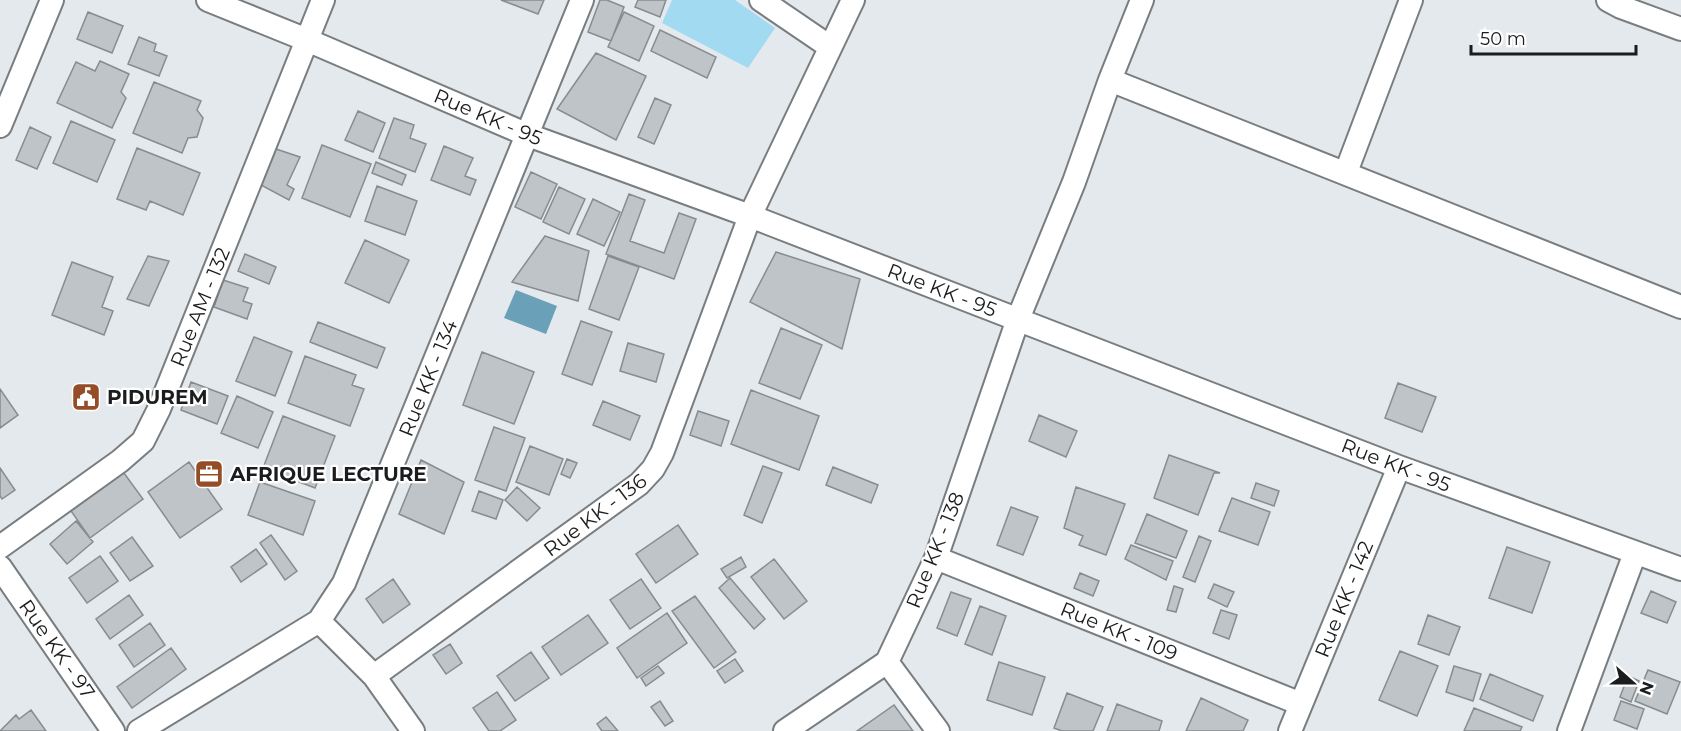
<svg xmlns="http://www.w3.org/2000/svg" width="1681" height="731" viewBox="0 0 1681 731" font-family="Montserrat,sans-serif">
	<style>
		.green { fill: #a2daf2 }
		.water { fill: #6aa0b8 }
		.building { fill: #bec4c7; stroke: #878c8f; stroke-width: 1.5 }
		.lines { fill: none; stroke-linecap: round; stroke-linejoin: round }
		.minor-casing { stroke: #787d80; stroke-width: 26 }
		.minor { stroke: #fff; stroke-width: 22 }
		.labels { text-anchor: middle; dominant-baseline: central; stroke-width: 4.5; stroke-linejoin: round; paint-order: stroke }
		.street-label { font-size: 20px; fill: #1a1c1d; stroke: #fff }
		.poi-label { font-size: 20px; font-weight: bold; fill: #1a1c1d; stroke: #fff; text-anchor: start }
	</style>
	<rect width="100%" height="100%" fill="#e3e9ec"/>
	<!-- green -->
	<path class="green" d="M672 0H735L775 28 748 68 662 23Z"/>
	<!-- water -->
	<path class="water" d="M516 290 557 306 546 334 504 318Z"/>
	<!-- building -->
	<path class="building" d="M501 0H544L538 14Z
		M600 0H607L624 7 611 41 588 32Z
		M638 0H666L660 17 635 7Z
		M88 12 123 26 112 53 77 39Z
		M624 12 654 26 639 61 608 47Z
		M660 30 716 57 707 78 651 51Z
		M139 37 156 44 154 51 167 56 159 76 128 64Z
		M596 53 646 76 616 140 557 109Z
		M100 61 129 74 121 92 126 98 112 128 57 103 76 62 95 71Z
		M154 82 201 101 197 110 203 118 197 137 188 138 182 153 133 133Z
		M655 98 671 105 654 144 638 137Z
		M358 111 385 123 373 152 345 140Z
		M394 118 414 125 410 138 426 144 415 172 379 158Z
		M71 121 115 140 97 182 53 163Z
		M30 127 51 137 37 169 16 160Z
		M322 145 371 164 350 217 302 198Z
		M444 146 473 158 465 176 476 180 470 195 431 180Z
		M137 148 200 173 183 215 150 201 146 210 117 199Z
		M276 149 300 157 287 185 294 189 289 200 259 184Z
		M376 162 406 175 402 185 372 173Z
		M531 172 557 184 541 219 515 207Z
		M377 186 417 201 405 235 365 221Z
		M559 187 585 199 569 234 543 222Z
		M629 194 645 200 630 241 664 253 679 213 696 219 674 279 606 254Z
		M593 199 620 212 604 246 577 234Z
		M545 236 589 251 578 301 512 282Z
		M365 240 409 260 389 303 345 283Z
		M776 252 860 279 842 349 750 302Z
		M245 254 276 267 269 284 238 271Z
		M148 256 169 261 149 306 127 299Z
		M608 256 639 267 619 320 589 309Z
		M72 262 113 277 102 307 113 311 104 335 52 315Z
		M223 280 248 288 243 301 252 304 247 319 214 307Z
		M581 321 612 332 592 385 562 374Z
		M318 322 385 348 377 368 310 342Z
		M781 328 822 345 800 399 759 383Z
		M254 337 292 352 275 396 236 381Z
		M628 343 664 354 656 382 620 371Z
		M482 352 534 372 514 424 463 405Z
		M305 356 356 375 352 385 364 389 350 426 288 403Z
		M191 382 228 396 217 424 181 410Z
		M1398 383 1436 397 1422 432 1385 418Z
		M0 389 18 415 0 428Z
		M751 390 819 416 799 470 731 444Z
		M237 396 273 412 258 448 221 433Z
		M603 401 640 416 630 440 593 425Z
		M698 411 729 421 721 446 690 435Z
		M1039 415 1077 431 1066 457 1029 441Z
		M283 416 335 436 315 488 263 468Z
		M494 427 525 438 506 491 475 480Z
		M530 446 563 459 549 495 516 482Z
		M1169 455 1220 473H1214L1198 515 1154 498Z
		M567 459 577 463 570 478 561 474Z
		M421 460 464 482 444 534 399 514Z
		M189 462 222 509 180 538 148 492Z
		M763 466 782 473 762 523 744 515Z
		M833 467 878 485 871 503 826 485Z
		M0 468 15 490 2 499 0 496Z
		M121 469 143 499 90 538 69 508Z
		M260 482 315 501 303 535 248 515Z
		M1256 483 1279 491 1274 506 1251 498Z
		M517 487 540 508 527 521 505 500Z
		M1076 487 1125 504 1106 555 1079 545 1083 536 1064 528Z
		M479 491 503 500 496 519 472 511Z
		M1232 498 1270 512 1258 545 1219 531Z
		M1011 507 1038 517 1023 555 997 545Z
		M1147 514 1187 531 1176 558 1135 543Z
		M76 521 93 542 67 564 50 544Z
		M678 525 698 554 656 583 636 554Z
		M271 535 297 571 285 580 260 543Z
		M1199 536 1211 541 1195 582 1183 577Z
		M132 537 153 566 130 581 110 553Z
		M1131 545 1173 561 1166 580 1125 559Z
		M1507 547 1550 562 1532 613 1489 598Z
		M256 549 267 564 241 582 231 567Z
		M100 556 118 581 87 603 69 578Z
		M741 557 746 567 727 578 721 569Z
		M774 559 807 601 784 619 751 577Z
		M1080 573 1099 581 1093 596 1074 588Z
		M730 578 765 619 754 629 719 588Z
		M393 579 410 604 383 623 366 599Z
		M641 579 661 608 630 629 610 600Z
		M1214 584 1234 592 1227 607 1208 598Z
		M1174 586 1183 589 1176 612 1167 610Z
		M1651 591 1676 602 1667 623 1641 613Z
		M951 592 971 599 957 636 937 628Z
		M129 595 143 615 110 639 96 619Z
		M695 596 736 652 714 668 672 611Z
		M980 606 1006 616 992 655 965 644Z
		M1221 610 1237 615 1229 639 1213 633Z
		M667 613 687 643 637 678 617 648Z
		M588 615 608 643 561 675 542 647Z
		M1428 615 1460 627 1449 655 1418 644Z
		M150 623 165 645 134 667 119 645Z
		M450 644 462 663 446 674 433 655Z
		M171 648 186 669 132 708 117 687Z
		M1400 651 1438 666 1417 716 1379 700Z
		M531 652 549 678 515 701 497 676Z
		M735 659 743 671 725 683 717 671Z
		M999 662 1045 677 1032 715 987 700Z
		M658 666 664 673 646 686 641 678Z
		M1454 666 1481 674 1473 701 1446 692Z
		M1648 670 1680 682 1667 714 1635 701Z
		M1490 674 1543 696 1533 721 1480 699Z
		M1628 676 1639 681 1631 702 1620 697Z
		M497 692 516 720 500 731H489L473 708Z
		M1067 693 1103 707 1093 731H1062L1054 728Z
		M1201 698 1248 720 1243 731H1186Z
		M660 701 673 721 665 726 651 707Z
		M1621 701 1644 709 1637 729 1614 720Z
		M1117 704 1162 721 1159 731H1107Z
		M894 705 913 731H857Z
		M1474 708 1522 727 1520 731H1464Z
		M31 710 46 731H0L16 715 19 719Z
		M606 717 618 731H602L597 724Z"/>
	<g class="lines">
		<!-- minor casing -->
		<g class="minor-casing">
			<path id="minor" d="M208 0 307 40 528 135 750 216 1399 467 1681 569
				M761 0 830 47
				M1608 0 1621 7 1681 29
				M1110 80 1681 307
				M0 126 52 0
				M1346 172 1411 0
				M0 547 120 461 143 441 159 409 323 0
				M936 558 1301 704
				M0 567 113 731
				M319 621 374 676 413 731
				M887 662 938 731
				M374 676 639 484 653 469 662 453 750 216 853 0
				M139 731 319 621 344 583 582 0
				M785 731 887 662 936 558 1018 319 1074 182 1110 80 1142 0
				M1290 731 1399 467
				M1569 731 1635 553"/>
		</g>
		<!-- minor -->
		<use href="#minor" class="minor"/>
	</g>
	<!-- icons -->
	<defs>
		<g id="civic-square" transform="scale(1.5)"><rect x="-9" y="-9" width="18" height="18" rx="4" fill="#944d27" stroke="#fff"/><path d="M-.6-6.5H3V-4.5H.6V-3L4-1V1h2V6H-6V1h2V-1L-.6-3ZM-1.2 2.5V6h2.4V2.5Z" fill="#fff"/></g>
		<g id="office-square" transform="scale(1.5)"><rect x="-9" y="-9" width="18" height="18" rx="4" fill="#944d27" stroke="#fff"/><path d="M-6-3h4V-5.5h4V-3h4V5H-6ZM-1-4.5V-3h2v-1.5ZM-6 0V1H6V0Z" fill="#fff"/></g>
	</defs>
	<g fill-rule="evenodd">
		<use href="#civic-square" x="86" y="397"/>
		<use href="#office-square" x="209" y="474"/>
	</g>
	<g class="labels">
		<!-- street labels -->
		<g class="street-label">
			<text transform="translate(488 117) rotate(23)">Rue KK - 95</text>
			<text transform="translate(942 290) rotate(21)">Rue KK - 95</text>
			<text transform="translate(200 307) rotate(-68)">Rue AM - 132</text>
			<text transform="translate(428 378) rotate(-68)">Rue KK - 134</text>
			<text transform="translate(1396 465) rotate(21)">Rue KK - 95</text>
			<text transform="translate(595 515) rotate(-37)">Rue KK - 136</text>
			<text transform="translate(935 550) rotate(-68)">Rue KK - 138</text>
			<text transform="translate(1344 599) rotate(-68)">Rue KK - 142</text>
			<text transform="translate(1119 631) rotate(22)">Rue KK - 109</text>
			<text transform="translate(57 649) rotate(55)">Rue KK - 97</text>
		</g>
		<!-- poi labels -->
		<g class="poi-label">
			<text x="107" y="397">PIDUREM</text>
			<text x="230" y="474">AFRIQUE LECTURE</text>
		</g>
	</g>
	<!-- north arrow -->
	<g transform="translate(1633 683) rotate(111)" stroke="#ffffff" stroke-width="4.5" paint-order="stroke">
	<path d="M0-4.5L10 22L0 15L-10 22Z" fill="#1a1c1d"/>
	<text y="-9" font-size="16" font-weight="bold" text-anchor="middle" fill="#1a1c1d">N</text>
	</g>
	<!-- scale -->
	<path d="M1471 45v9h165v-9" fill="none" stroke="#1a1c1d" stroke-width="3"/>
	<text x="1480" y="45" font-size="18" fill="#1a1c1d" stroke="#ffffff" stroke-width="4.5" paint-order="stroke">50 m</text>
</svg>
